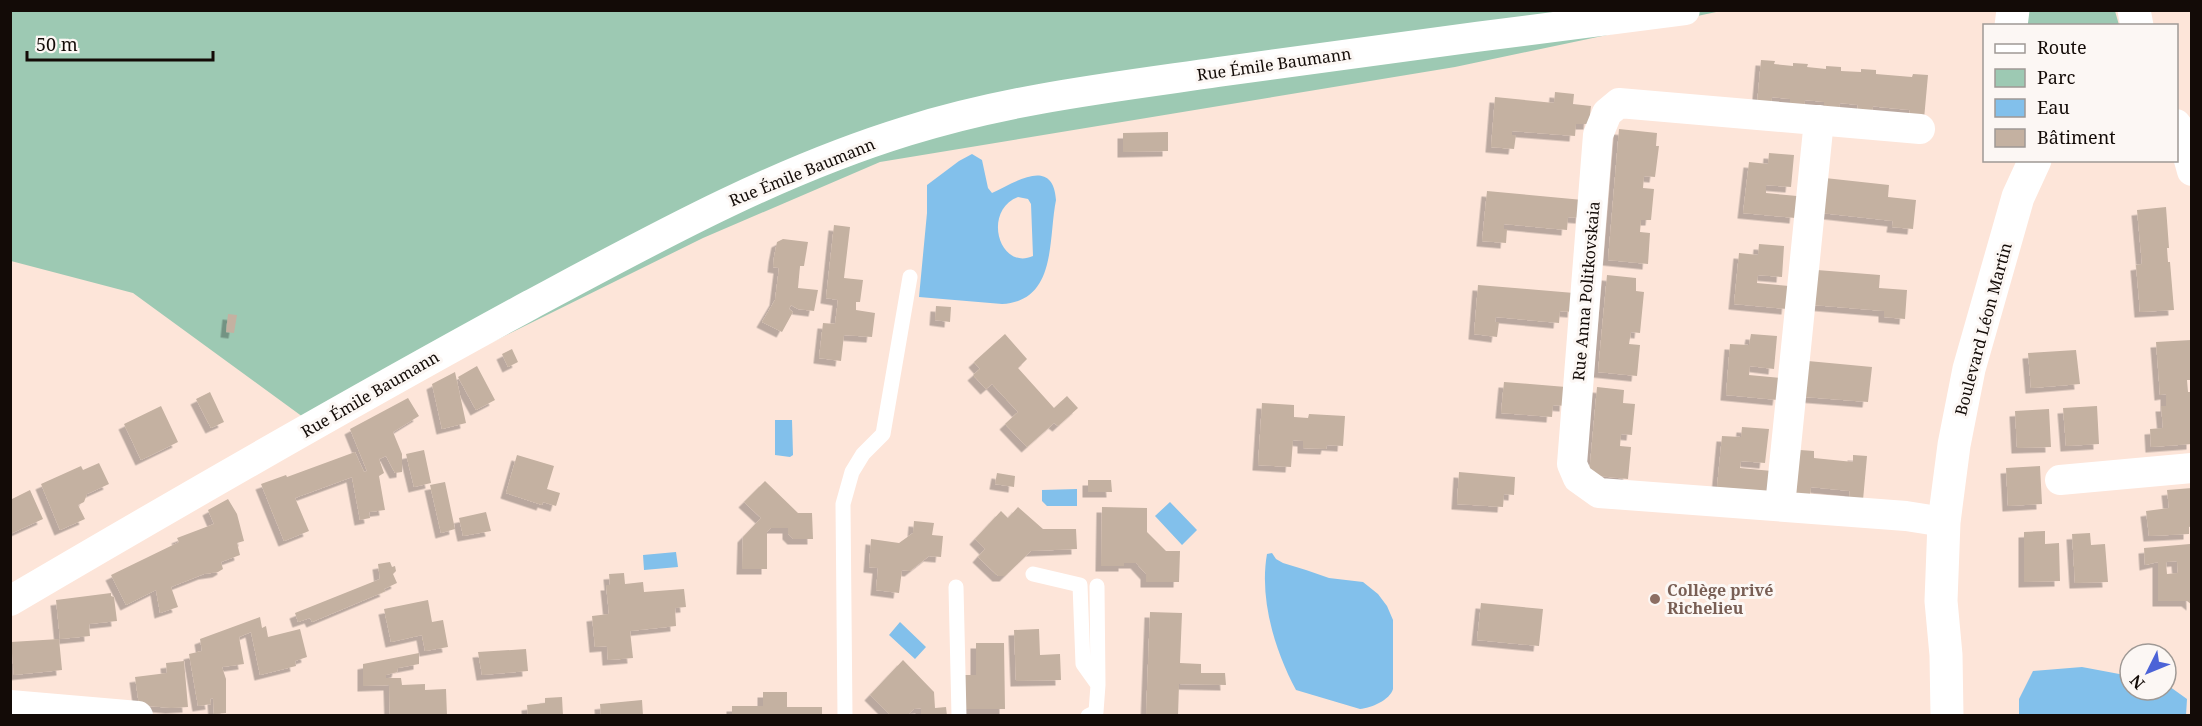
<svg xmlns="http://www.w3.org/2000/svg" width="2202" height="726" viewBox="0 0 2202 726" font-family="'Noto Serif',serif">
	<style>
		.green { fill: #9dc9b3 }
		.water { fill: #82c0eb; fill-rule: evenodd }
		.building { fill: #c4b1a1; fill-rule: evenodd; filter: url(#shadow) }
		.lines { fill: none; stroke-linecap: round; stroke-linejoin: round }
		.service { stroke: #fff; stroke-width: 15 }
		.minor { stroke: #fff; stroke-width: 30 }
		.primary { stroke: #fff; stroke-width: 33 }
		.education-dot { fill: #8d6e63; stroke: #fcf7f4; stroke-width: 2 }
		.labels { text-anchor: middle; dominant-baseline: central; stroke-width: 6; stroke-linejoin: round; paint-order: stroke }
		.street-label { font-size: 16px; fill: #130b07; stroke: #fcf7f4 }
		.education-label { font-size: 16px; font-weight: bold; fill: #785e54; stroke: #fcf7f4; text-anchor: start }
	</style>
	<defs>
		<filter id="shadow"><feDropShadow dx="-5.5" dy="5.5" stdDeviation="0" flood-color="#0004"/></filter>
	</defs>
	<rect width="100%" height="100%" fill="#fde5d9"/>
	<!-- green -->
	<path class="green" d="M2027 10 2115 11 2119 25 2022 26Z
		M10 11H1721L1455 67 880 162 703 238 318 428 133 293 11 261Z"/>
	<!-- water -->
	<path class="water" d="M972 154 982 160 988 188 992 193C1014 183 1053 156 1056 200 1048 240 1057 301 1002 304L919 297 927 213V185L959 161ZM1018 197 1028 199 1031 204 1033 256C999 271 982 211 1018 197Z
		M775 420H792L793 455 790 457 775 455Z
		M1077 489V506H1047L1042 501V490Z
		M1170 502 1197 530 1182 545 1155 516Z
		M676 552 678 567 644 570 643 555Z
		M1272 553 1276 559 1283 563 1306 570 1329 578 1363 582 1378 594 1387 606 1393 620V689C1390 700 1371 708 1360 709L1296 690C1275 651 1259 599 1267 554Z
		M900 622 926 647 915 659 889 635Z
		M2082 667 2130 676V690H2166V684L2187 699 2186 715H2019V699L2033 671Z"/>
	<!-- building -->
	<path class="building" d="M1761 60 1775 61 1774 64 1793 66V63L1808 64 1807 67 1826 69V66L1841 67V71L1861 72V69L1876 70V74L1912 77 1913 74 1928 75 1924 119 1909 118 1910 110 1879 107 1873 106 1872 114 1857 113 1858 105 1840 103 1839 111 1824 110V102L1815 101 1805 100 1804 108 1790 107V99L1772 97 1771 105 1757 104Z
		M1555 92 1574 94 1573 104 1591 106 1589 124H1576L1575 136 1512 131V135H1516L1514 149 1491 147 1495 97 1554 103Z
		M1619 129 1657 133 1656 146H1659L1655 177 1644 176 1643 188 1654 189 1651 220H1641L1640 232 1650 233 1648 264 1608 260Z
		M1168 132V151L1123 152V133Z
		M1769 153 1794 155 1791 187 1766 185V193L1797 196 1795 218 1743 213 1749 162 1768 164Z
		M1825 178 1889 185 1888 197 1916 200 1913 229 1892 227 1893 221 1821 213Z
		M1487 191 1583 200 1581 218 1568 217 1567 230 1504 224V229H1507L1506 243 1482 241Z
		M2166 207 2169 248H2167L2168 262H2170L2174 310 2140 312 2136 265 2142 264 2137 210Z
		M834 225 850 227 844 278 863 280 860 302H856V310L875 313 872 337 844 335 841 361 819 358 823 323 835 324 838 300 826 298Z
		M783 239 808 242 804 266H800L798 288 818 290 814 311 798 309 791 305 789 309 793 312 782 332 762 322 775 300 779 268 773 267 774 257 777 242Z
		M1759 244 1784 246 1782 277 1758 275 1757 283 1789 286 1787 309 1734 304 1739 253 1758 255Z
		M1817 270 1880 275 1879 288 1907 290 1905 319 1884 317V311L1813 305Z
		M1607 275 1636 278V291L1644 292 1640 333 1631 332 1629 344 1640 345 1637 376 1598 372Z
		M1478 285 1574 293 1573 312 1560 311 1559 323 1496 317 1495 322H1499L1497 337 1474 334Z
		M936 306 951 307 950 322 935 320Z
		M228 314 237 315 234 333 226 332Z
		M1005 334 1027 359 1018 368 1054 408 1067 396 1078 408 1058 426 1054 423 1027 447 1005 424 1018 412 992 384 986 389 973 375 980 369 974 362Z
		M1751 334 1777 336 1774 369 1750 366 1749 375 1781 378 1778 400 1726 395 1730 344 1749 345Z
		M2191 340 2192 380H2187L2188 392H2192V444L2151 447 2150 429 2163 428 2161 406H2166V394L2160 395 2156 342Z
		M512 349 518 362 508 367 502 354Z
		M2076 350 2080 384 2031 388 2028 353Z
		M1808 361 1872 367 1868 402 1805 397Z
		M477 366 495 400 476 410 458 377Z
		M455 372 466 423 442 429 432 384Z
		M1504 382 1566 387 1565 406 1553 405 1552 417 1501 413Z
		M1597 387 1624 390 1623 403 1635 404 1632 435 1621 434 1620 446 1631 447 1628 479 1589 475Z
		M210 392 224 422 211 428 196 399Z
		M408 398 419 416 393 432 402 454V472L395 473 386 456 379 459 384 473 379 476 385 510 369 512 370 518 360 520 352 477 295 498 309 531 284 541 261 484 286 475 287 477 355 452 364 472 367 471 350 429Z
		M1262 403 1294 405V417L1308 418 1309 414 1345 416 1343 446 1327 445 1326 449 1303 448V441L1293 440 1291 467 1258 465Z
		M161 406 178 442 141 460 124 424Z
		M2097 406 2099 444 2066 446 2063 408Z
		M2049 409 2051 447 2017 448 2015 411Z
		M1742 427 1769 429 1765 463 1741 461 1740 468 1772 471 1770 492 1717 487 1722 436 1741 437Z
		M424 450 431 483 414 487 406 454Z
		M1800 450 1814 451V458L1853 462V455L1867 456 1863 500 1849 498 1850 491 1820 488 1811 487 1810 495 1796 494Z
		M517 455 554 466 547 489 560 493 556 506 543 502 542 505 506 493Z
		M99 463 109 484 87 494 84 502 78 505 85 519 60 530 41 484 81 466 83 470Z
		M2040 466 2042 504 2008 506 2006 468Z
		M1459 472 1515 477 1514 495 1504 494 1503 507 1457 504Z
		M997 473 1015 476 1014 487 995 484Z
		M1088 480H1111L1112 492H1088Z
		M765 481 798 513H812L813 539H793L788 534V528H771L767 532V569H742L743 537 761 518 744 502Z
		M445 482 455 529 441 533 430 485Z
		M2192 488V526L2189 527V534L2149 536 2146 511 2169 508 2167 490Z
		M30 490 43 519 10 534V500Z
		M228 499 237 514 244 541 237 543 240 555 221 562 223 569 218 572 204 574 171 587 178 607 160 613 156 590 126 605 111 575 179 542 177 538 214 524 208 510Z
		M1018 507 1043 529H1076L1077 549 1031 551 1005 576H998L978 557 985 549 975 539 1001 511 1008 518Z
		M1102 507 1147 508V532L1166 551H1180L1179 582H1146V574L1136 563H1124V566H1101Z
		M486 512 491 531 463 536 459 518Z
		M914 521 934 523 932 535 943 536 941 557 929 556 910 571 902 570 899 593 876 590 878 568 869 567 871 539 899 543 913 533Z
		M2045 531V544L2059 543 2060 581 2024 582V532Z
		M2090 533 2091 545 2105 544 2108 582 2075 583 2072 534Z
		M2190 544 2192 605 2187 601H2158V562L2145 565 2144 548ZM2177 561 2178 573 2167 574 2166 562Z
		M390 562 392 567 395 566 396 571 393 574 397 583 384 589 386 591 312 622 310 618 298 622 295 613 380 579 378 564Z
		M624 573 625 584 643 582 644 592 684 589 686 607 675 608 676 626 630 631 633 658 608 660 607 646 595 647 592 616 609 614 606 585H610L609 574Z
		M111 593V596L114 597 117 621 89 624 90 636 60 639 56 600Z
		M428 600 432 622 443 620 448 647 425 651 422 635 391 642 384 609Z
		M1481 603 1543 609 1539 646 1477 640Z
		M1150 612 1182 613 1180 663 1201 664V673H1225L1226 685 1179 684 1178 716H1146Z
		M260 617 262 628 266 626 268 637 300 629 307 657 295 661 296 666 260 675 251 632 239 637 244 664 222 667 226 679V713L214 714 213 698 210 699 211 704 198 706 189 654 202 651 200 639Z
		M1039 629 1040 655 1060 654 1061 680 1016 681 1014 630Z
		M59 639 62 670 14 675 11 642Z
		M976 643H1004L1005 709H966L965 675H976Z
		M526 649 528 671 482 675 478 652Z
		M419 653V664L398 668 397 672 386 675V678H401L402 685 425 684V690L446 689 447 716H390L389 685 363 686V664Z
		M903 660 934 692 935 708 946 707 947 716H921V708L914 709 907 716H891L870 695Z
		M184 661 188 707 171 708 139 705 135 677 167 673 166 663Z
		M763 692H787V707H822V716H732V706H763Z
		M562 697 563 716H528L527 705 545 703V698Z
		M642 700 643 716H601L600 704Z"/>
	<g class="lines">
		<!-- service -->
		<path class="service" d="M1033 574 1080 585 1083 664 1098 685
			M956 587 959 716
			M845 716 843 504 852 472 863 454 883 434 910 277
			M1088 716 1096 712 1098 685 1097 586"/>
		<!-- minor -->
		<path class="minor" d="M2176 124 2181 131 2192 171
			M1920 129 1619 103 1607 113 1598 135 1572 464 1578 478 1599 493 1906 516 1944 522
			M2060 480 2192 468
			M1780 506 1819 120
			M10 601C182 500 355 400 530 305 653 239 774 172 907 131 1008 99 1114 87 1218 72 1374 50 1529 30 1685 10
			M10 705 138 716"/>
		<!-- primary -->
		<path class="primary" d="M2134 10 2137 26
			M2011 26 2013 10
			M1947 716 1946 655 1941 601 1944 522 1954 445 1969 369 2018 197 2035 160"/>
	</g>
	<!-- markers -->
	<circle class="education-dot" cx="1655" cy="599" r="6"/>
	<g class="labels">
		<!-- street labels -->
		<g class="street-label">
			<text transform="translate(1274 64) rotate(-8)">Rue Émile Baumann</text>
			<text transform="translate(802 172) rotate(-22)">Rue Émile Baumann</text>
			<text transform="translate(1586 291) rotate(-85)">Rue Anna Politkovskaia</text>
			<text transform="translate(1983 329) rotate(-75)">Boulevard Léon Martin</text>
			<text transform="translate(370 394) rotate(-30)">Rue Émile Baumann</text>
		</g>
		<!-- education labels -->
		<g class="education-label">
			<text x="1667" y="590">Collège privé<tspan x="1667" dy="18">Richelieu</tspan></text>
		</g>
	</g>
	<!-- border -->
	<rect width="2202" height="726" fill="none" stroke="#130b07" stroke-width="24"/>
	<!-- legend -->
	<rect x="1983" y="24" width="195" height="138" fill="#fcf7f4" stroke="#9f9995" stroke-width="1.5"/>
	<rect x="1995" y="44" width="30" height="9" fill="#ffffff" stroke="#9f9995" stroke-width="1.5"/>
	<text x="2037" y="54" font-size="18" fill="#130b07">Route</text>
	<rect x="1995" y="69" width="30" height="18" fill="#9dc9b3" stroke="#9f9995" stroke-width="1.5"/>
	<text x="2037" y="84" font-size="18" fill="#130b07">Parc</text>
	<rect x="1995" y="99" width="30" height="18" fill="#82c0eb" stroke="#9f9995" stroke-width="1.5"/>
	<text x="2037" y="114" font-size="18" fill="#130b07">Eau</text>
	<rect x="1995" y="129" width="30" height="18" fill="#c4b1a1" stroke="#9f9995" stroke-width="1.5"/>
	<text x="2037" y="144" font-size="18" fill="#130b07">Bâtiment</text>
	<!-- north arrow -->
	<g transform="translate(2148 672) rotate(227)"><circle r="28" fill="#fcf7f4" stroke="#9f9995" stroke-width="1.5"/>
	<path d="M0-4.5L10 22L0 15L-10 22Z" fill="#4c63d7"/>
	<text y="-9" font-size="16" font-weight="bold" text-anchor="middle" fill="#130b07">N</text>
	</g>
	<!-- scale -->
	<path d="M27 51v9h186v-9" fill="none" stroke="#130b07" stroke-width="3"/>
	<text x="36" y="51" font-size="18" fill="#130b07" stroke="#fcf7f4" stroke-width="4.5" paint-order="stroke">50 m</text>
</svg>
